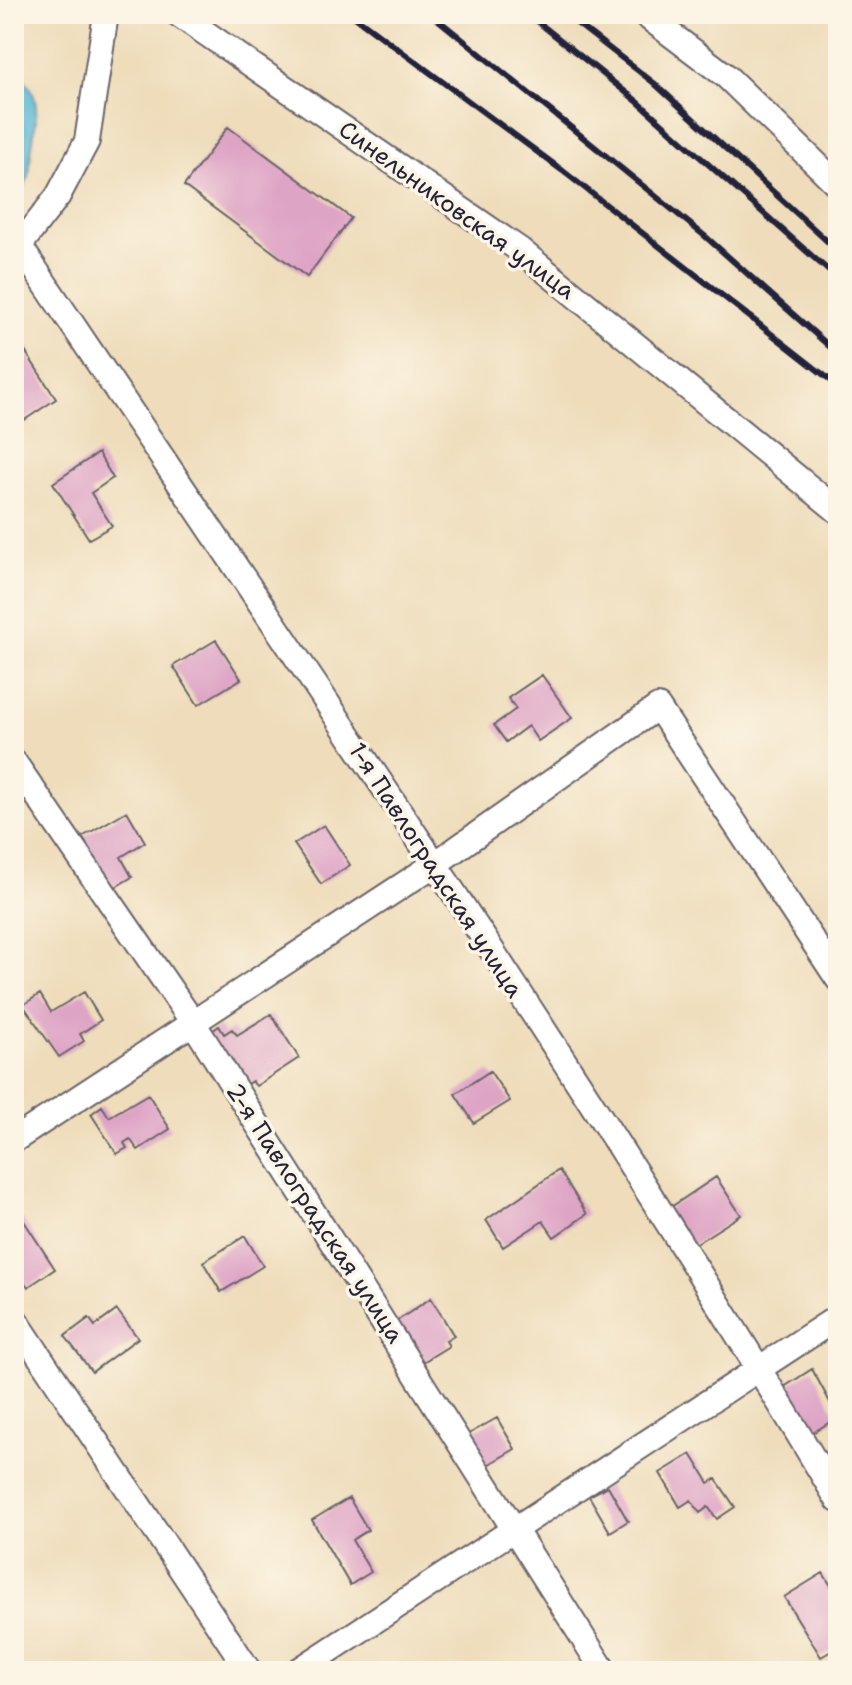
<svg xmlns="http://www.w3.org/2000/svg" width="852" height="1685" viewBox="0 0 852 1685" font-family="'Shantell Sans',sans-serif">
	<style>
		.water { fill: #56b6d4; stroke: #3c6c88; stroke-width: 2 }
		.building { fill: #dea4c6 }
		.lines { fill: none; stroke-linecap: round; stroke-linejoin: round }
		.street-casing { stroke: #696367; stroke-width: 28 }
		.street { stroke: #fff; stroke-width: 24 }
		.rail { stroke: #22223b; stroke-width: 6 }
		.labels { text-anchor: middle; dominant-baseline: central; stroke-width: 7; stroke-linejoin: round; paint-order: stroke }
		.street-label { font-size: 24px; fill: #22223b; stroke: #fcf5e5 }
	</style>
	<rect width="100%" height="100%" fill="#fcf5e5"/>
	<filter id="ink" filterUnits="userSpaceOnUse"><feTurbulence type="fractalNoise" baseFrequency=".0125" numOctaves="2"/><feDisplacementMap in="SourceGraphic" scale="16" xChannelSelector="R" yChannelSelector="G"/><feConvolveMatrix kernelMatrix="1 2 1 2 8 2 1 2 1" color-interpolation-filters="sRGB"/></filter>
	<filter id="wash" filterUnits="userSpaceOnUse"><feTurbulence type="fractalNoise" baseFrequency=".006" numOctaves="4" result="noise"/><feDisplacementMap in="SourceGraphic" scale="32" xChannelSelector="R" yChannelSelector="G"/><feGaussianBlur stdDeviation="1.8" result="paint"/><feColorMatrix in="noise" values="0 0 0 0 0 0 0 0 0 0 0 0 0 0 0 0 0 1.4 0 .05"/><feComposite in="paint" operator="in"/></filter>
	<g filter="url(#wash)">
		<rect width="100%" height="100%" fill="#eedcba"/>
		<!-- water -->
		<path class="water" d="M14 70C43 92 37 115 32 146 28 170 34 178 14 198Z"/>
		<g id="blocks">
			<!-- building -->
			<path class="building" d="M228 127 351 218 307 277 184 186Z
				M25 351 56 399 14 427V358Z
				M98 453 113 478 91 493 112 526 89 539 53 483Z
				M216 640 241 679 198 705 173 666Z
				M542 675 572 718 538 741 528 726 506 742 494 725 516 709 508 698Z
				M127 811 145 842 121 857 132 877 114 888 82 837Z
				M324 825 350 865 321 884 294 844Z
				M84 992 101 1020 80 1034 84 1041 59 1057 23 1005 40 994 51 1012Z
				M271 1014 299 1058 256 1086 252 1081 238 1089 205 1036 219 1026 224 1034 232 1029 237 1035Z
				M490 1071 510 1101 474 1123 455 1094Z
				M148 1094 170 1129 138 1150 130 1139 124 1143 127 1148 117 1154 91 1114 102 1106 109 1117Z
				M559 1170 587 1214 554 1237 543 1221 503 1247 486 1220Z
				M716 1177 741 1215 689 1248 665 1211Z
				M22 1218 55 1269 28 1287 14 1267V1223Z
				M245 1236 263 1266 221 1292 203 1262Z
				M431 1298 454 1336 446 1341 449 1346 418 1365 394 1323Z
				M117 1310 138 1338 92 1372 65 1336 89 1318 95 1326Z
				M812 1369 838 1417 806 1437 778 1391Z
				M497 1418 515 1449 484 1467 465 1436Z
				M691 1454 709 1483 716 1479 735 1507 717 1519 708 1507 700 1513 691 1500 680 1507 660 1473Z
				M608 1486 628 1521 610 1532 589 1496Z
				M349 1498 368 1530 352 1540 371 1572 350 1585 312 1520Z
				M823 1573 838 1597V1624L832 1628 838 1647 821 1657 784 1597Z"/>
		</g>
	</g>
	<g filter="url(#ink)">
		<use href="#blocks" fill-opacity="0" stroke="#696367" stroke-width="2"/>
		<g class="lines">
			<!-- street casing -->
			<g class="street-casing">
				<path id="street" d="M178 14 520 250 838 511
					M644 14 726 76 838 185
					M21 248C298 661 583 1072 838 1500
					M14 253 58 196 87 141 106 14
					M14 762 192 1021 604 1671
					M14 1140 435 864 658 707 838 979
					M14 1318 249 1671
					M298 1671 838 1317"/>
			</g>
			<!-- street -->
			<use href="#street" class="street"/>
			<!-- rail -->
			<path class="rail" d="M351 14 563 171 838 386
				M431 14 706 237 838 354
				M528 14 638 102 838 279
				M565 14 654 83 838 251"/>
		</g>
	</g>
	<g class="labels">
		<!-- street labels -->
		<g class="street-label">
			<text transform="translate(457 210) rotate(36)">Синельниковская улица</text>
			<text transform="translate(436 870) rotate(57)">1-я Павлоградская улица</text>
			<text transform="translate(315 1213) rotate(57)">2-я Павлоградская улица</text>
		</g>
	</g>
	<!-- margin -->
	<rect width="852" height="1685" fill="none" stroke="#fcf5e5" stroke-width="48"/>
</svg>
